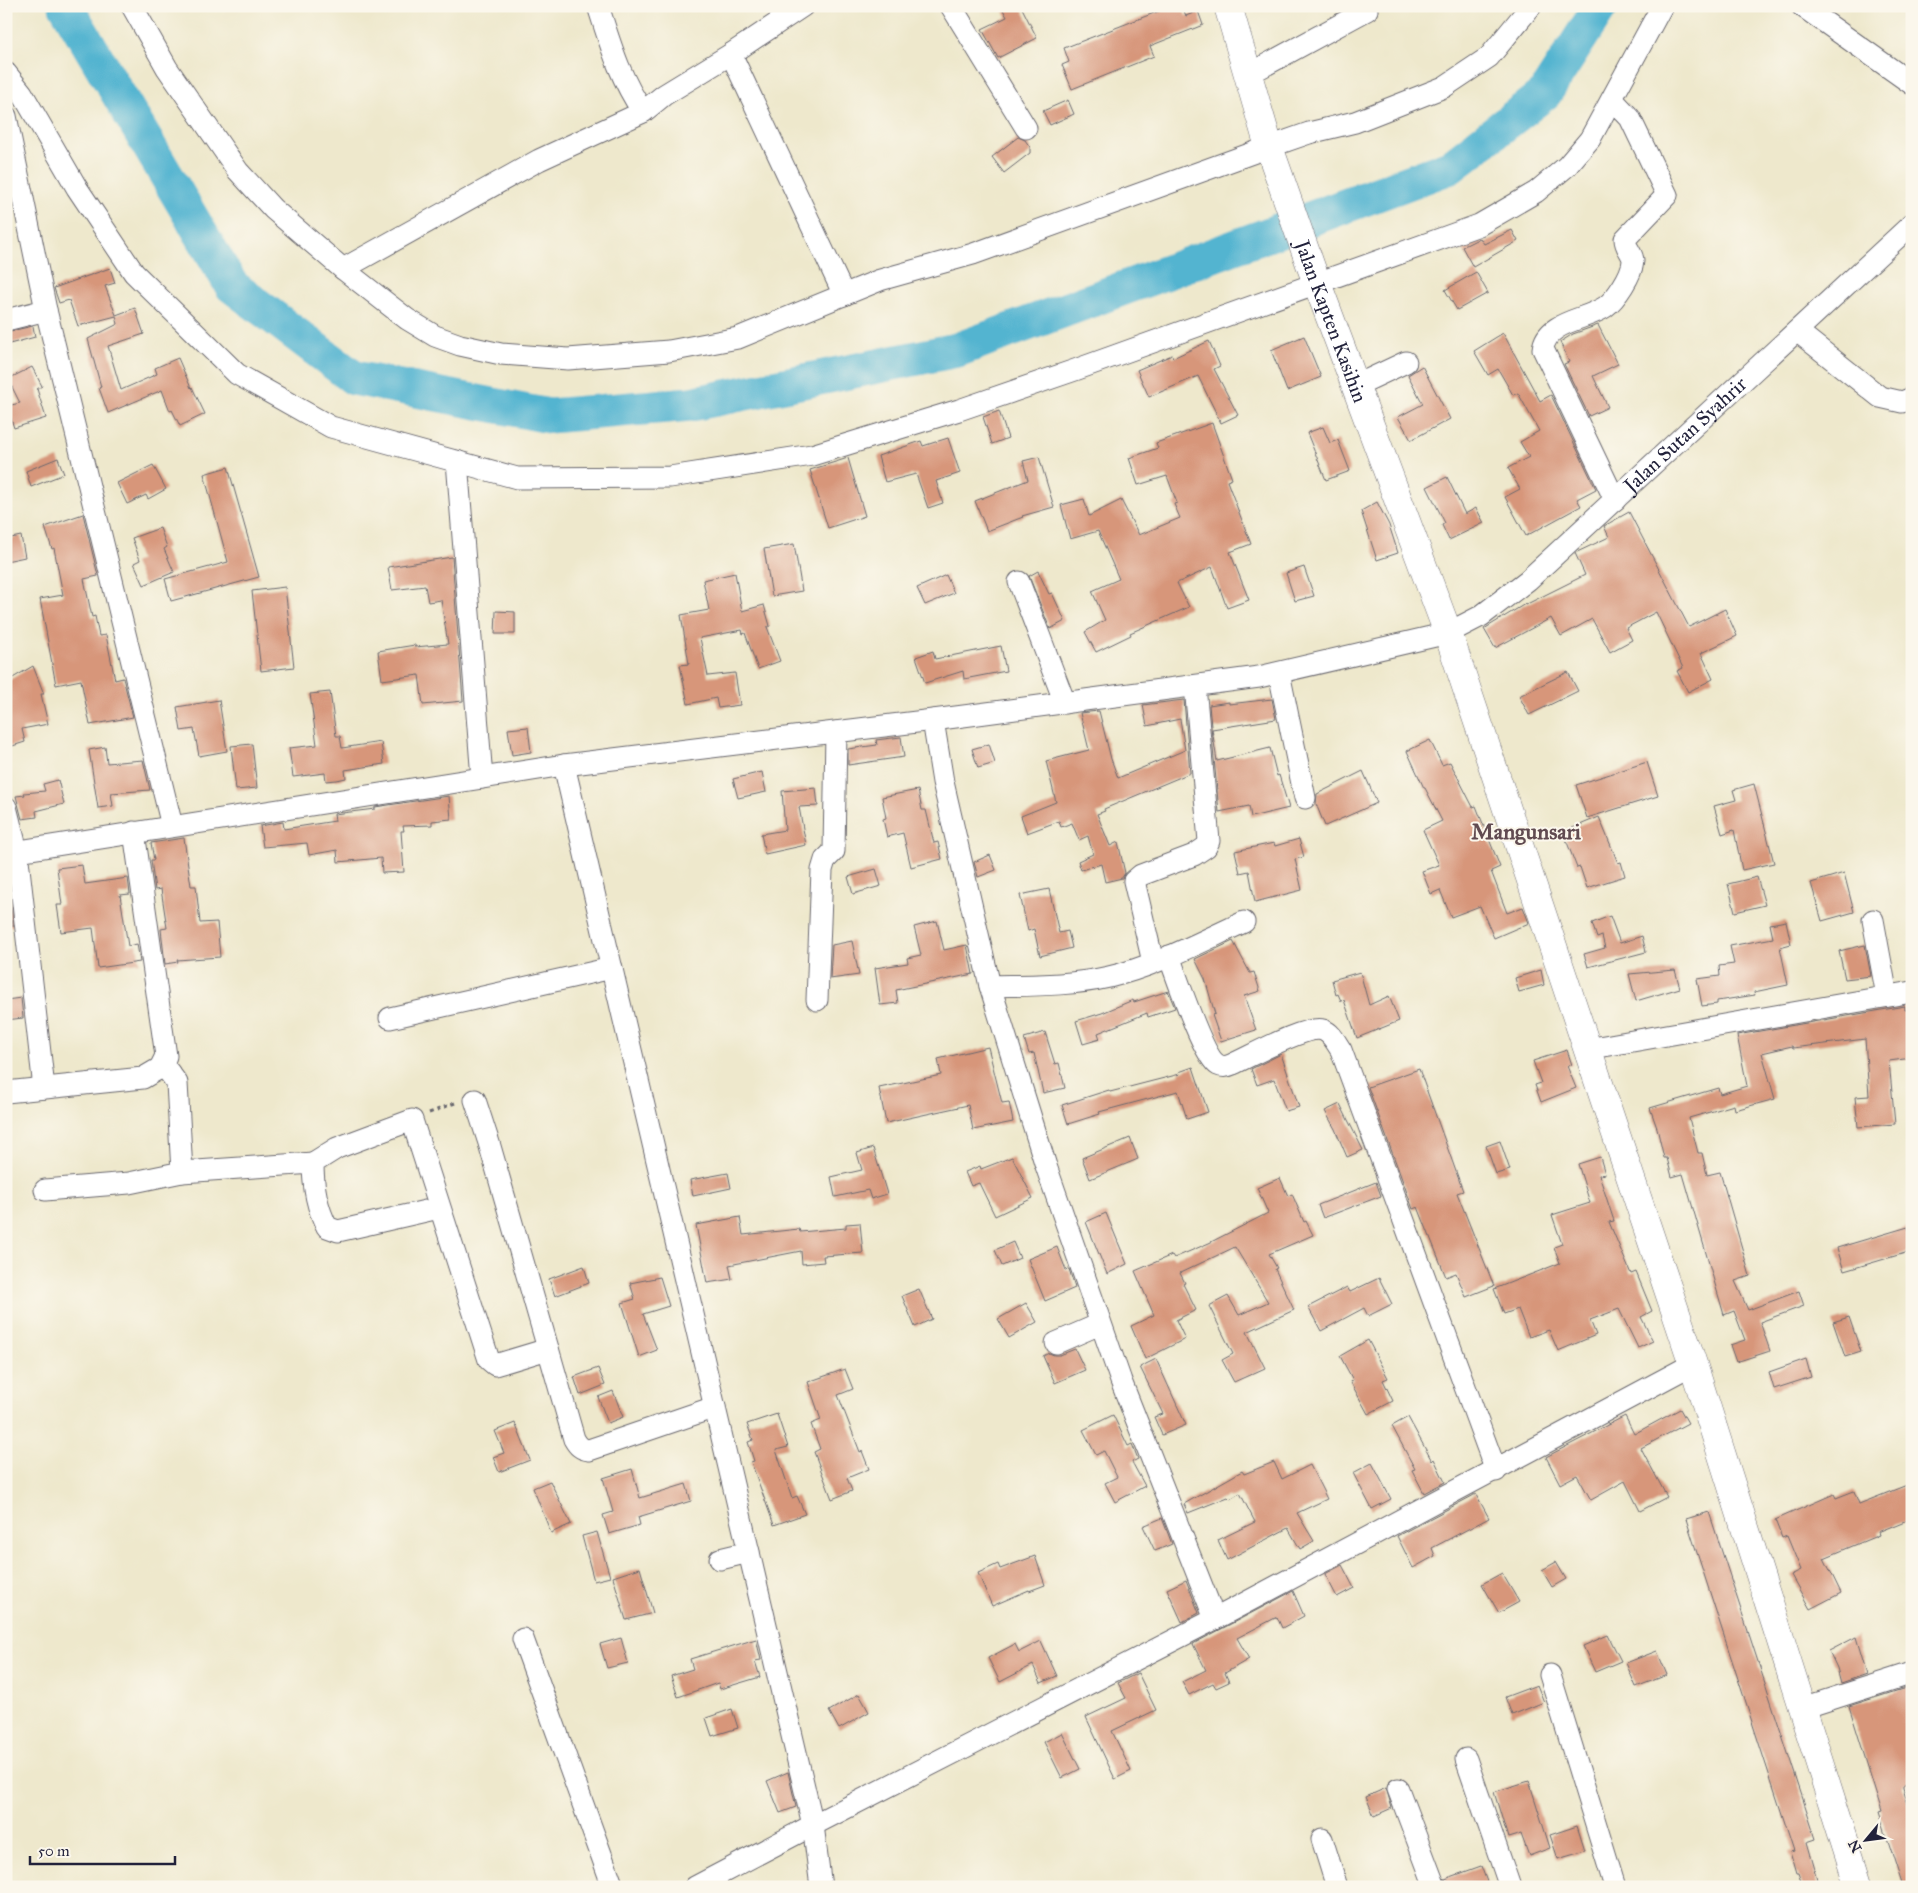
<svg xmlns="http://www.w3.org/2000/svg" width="1918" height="1893" viewBox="0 0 1918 1893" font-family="'IM FELL Great Primer',serif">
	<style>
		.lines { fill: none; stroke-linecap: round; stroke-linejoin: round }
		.river { stroke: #52b4d0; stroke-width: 35 }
		.building { fill: #d7967a }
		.minor-casing { stroke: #69676e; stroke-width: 23 }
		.major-casing { stroke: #69676e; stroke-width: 29 }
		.path { stroke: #69676e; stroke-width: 3; stroke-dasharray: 4 4; stroke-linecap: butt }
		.minor { stroke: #fff; stroke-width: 21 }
		.major { stroke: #fff; stroke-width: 28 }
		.labels { text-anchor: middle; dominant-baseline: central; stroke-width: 4; stroke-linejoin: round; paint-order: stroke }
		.street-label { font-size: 20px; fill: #22223b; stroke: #fbf7ec }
		.quarter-label { font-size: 22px; font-weight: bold; fill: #614b51; stroke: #fbf7ec }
	</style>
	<rect width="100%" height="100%" fill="#fbf7ec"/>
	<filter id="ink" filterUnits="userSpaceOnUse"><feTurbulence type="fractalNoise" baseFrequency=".02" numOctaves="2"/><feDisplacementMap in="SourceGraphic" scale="10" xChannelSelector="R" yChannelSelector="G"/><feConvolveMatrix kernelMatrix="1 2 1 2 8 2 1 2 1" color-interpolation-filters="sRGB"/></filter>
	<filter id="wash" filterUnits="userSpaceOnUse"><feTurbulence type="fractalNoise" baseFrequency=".0096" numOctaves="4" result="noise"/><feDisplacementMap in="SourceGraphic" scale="20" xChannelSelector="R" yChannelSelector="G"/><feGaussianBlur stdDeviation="1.12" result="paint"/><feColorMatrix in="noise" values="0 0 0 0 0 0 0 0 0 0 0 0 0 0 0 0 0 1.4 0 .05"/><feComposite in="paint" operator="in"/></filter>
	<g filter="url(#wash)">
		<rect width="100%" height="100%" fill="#eee8cc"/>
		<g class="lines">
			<!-- river -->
			<path class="river" d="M66 6 232 286 354 378 549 416 691 404 957 350 1450 167 1545 93 1601 6"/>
		</g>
		<g id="blocks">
			<!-- building -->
			<path class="building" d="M1001 6H1021L1037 38 998 58 982 29 1007 17Z
				M1172 6H1182L1186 16 1198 11 1203 25 1150 46 1154 56 1072 89 1062 65 1069 62 1064 48Z
				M1068 100 1074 114 1050 125 1043 111Z
				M1018 137 1025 140 1030 147V153L1004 173 992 157Z
				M1512 230 1518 241 1473 267 1462 247 1480 238 1484 244Z
				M110 268 115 283 105 286 116 315 135 308 144 334 108 346 121 390 157 374 155 368 178 358 191 388 192 387 205 414 180 426 172 410 170 411 162 390 108 413 99 388 101 387 88 339 118 324 116 316 78 326 69 300 59 303 54 288Z
				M1476 272 1488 293 1457 310 1445 290Z
				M1598 325 1618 364 1593 376 1608 407 1589 416 1564 364 1569 362 1560 342 1573 334Z
				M33 326 35 337 6 345V332Z
				M1503 333 1540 401 1551 395 1596 489 1577 499 1581 506 1526 536 1505 497 1520 489 1508 468 1529 457 1520 442 1539 431 1518 393 1513 395 1498 369 1488 375 1474 351Z
				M1304 336 1321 377 1287 391 1271 350Z
				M1209 341 1220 366 1214 369 1238 415 1221 423 1198 376 1149 397 1137 370 1172 355 1173 358Z
				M1422 366 1450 419 1411 440 1398 417 1423 404 1408 375Z
				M32 367 42 386 37 389 46 418 14 428 7 406 20 403 8 379Z
				M999 411 1008 438 992 444 983 417Z
				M1212 423 1232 479 1227 481 1251 544 1230 552 1249 600 1227 608 1212 567 1177 583 1189 607 1130 633 1131 635 1096 652 1085 632 1105 620 1092 591 1119 579 1098 531 1070 539 1061 505 1084 499 1089 516 1121 500 1139 535 1180 518 1174 504 1177 503 1167 476 1138 485 1129 458 1158 448 1156 443Z
				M1323 427 1330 443 1338 440 1350 471 1326 480 1307 433Z
				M948 438 960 473 936 481 943 503 928 508 916 474 885 482 878 456 921 441 923 446Z
				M1039 457 1054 507 1022 516 1023 517 987 531 975 501 1028 480 1023 461Z
				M58 458 64 474 31 487 26 471Z
				M848 458 865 516 828 528 810 470Z
				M153 465 166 489 148 499 146 495 127 504 117 483Z
				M228 467 259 577 171 601 165 579 228 562 204 474Z
				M1447 477 1465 514 1476 508 1484 523 1449 540 1442 525 1445 523 1427 487Z
				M1377 502 1389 525 1398 553 1377 560 1361 511Z
				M1629 512 1689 627 1725 609 1737 636 1701 653 1713 679 1688 692 1677 671 1683 668 1656 612 1626 628 1632 640 1610 652 1592 619 1561 636 1551 618 1495 648 1484 629 1525 604V605L1585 575 1575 553 1609 537 1604 526Z
				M83 514 98 576 84 579 92 617 95 616 99 636 106 635 115 680 123 678 133 717 90 725 81 680 56 685 40 599 63 595 54 548 52 549 45 527Z
				M160 528 167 547 164 549 174 572 144 585 134 563 140 560 132 538Z
				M21 536 25 557 6 561V539Z
				M794 544 802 591 772 596 764 549Z
				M452 557 463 701 423 705 419 675 382 680 378 651 415 645V647L448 644 441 600 428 602 425 586 392 590 388 567Z
				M1304 567 1314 596 1295 601 1286 573Z
				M1038 571 1049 594 1052 593 1065 621 1050 629 1029 576Z
				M735 573 742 611 764 605 770 626 767 627 780 661 758 669 745 633 743 634 742 630 700 638 708 676 735 673 740 705 718 708 716 698 688 704 680 665 689 664 681 615 709 610 703 580Z
				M946 575 954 593 925 605 917 588Z
				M285 587 294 667 261 671 252 591Z
				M496 611 515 612V634H495Z
				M1001 646 1006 671 964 679 963 671 925 683 916 657 933 651 935 659Z
				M33 666 44 694H41L48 724 22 729 25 742 6 748V682Z
				M1568 672 1578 691 1529 715 1519 696Z
				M330 692 336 736H340L342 748 381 742 384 764 345 770 346 778 337 780 326 781 325 773 293 777 289 748 317 745 310 694Z
				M1272 699 1276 719 1212 729 1217 761 1270 748 1277 776 1279 775 1289 808 1251 817 1249 806 1219 812 1209 705 1229 702V704Z
				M219 700 227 751 199 756 194 729 181 731 177 707Z
				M1184 700 1190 773 1104 809 1105 811 1097 814 1110 846 1118 842 1125 873 1122 878 1105 882 1101 864 1081 870 1078 861 1093 854 1088 836 1079 840 1072 823 1061 827 1059 821 1027 833 1021 816 1056 802 1046 761 1089 750 1080 713 1099 711 1111 759 1118 778 1185 750 1180 719 1147 726 1143 705Z
				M528 727 531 752 512 755 508 729Z
				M901 737 904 757 848 765V749L877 745 876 740Z
				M1430 740 1442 765 1450 762 1473 807 1476 806 1500 867 1491 871 1507 913 1523 907 1529 923 1494 938 1480 906 1451 917 1440 890 1431 894 1422 871 1439 865 1423 830 1442 821 1425 788H1424L1407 751Z
				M252 744 257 788 236 790 231 746Z
				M989 744 995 763 978 768 972 749Z
				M105 747 107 763 143 760 150 790 111 793 113 806 98 808 89 750Z
				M1647 762 1658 796 1587 818 1576 785Z
				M1363 771 1377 803 1325 826 1316 804 1317 794Z
				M762 772 766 792 738 798 733 779Z
				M58 780 64 804 36 811 37 817 22 819 16 796 25 795 24 793 45 791 43 784Z
				M1754 784 1774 863 1742 870 1734 830 1722 834 1714 806 1736 800 1733 790Z
				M816 788 818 806 799 807 806 845 765 854 761 834 785 830 782 791Z
				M918 790 922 810H926L934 843 938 842 942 859 911 867 903 833 887 837 883 819 886 818 882 797Z
				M449 796 451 819 432 821V825L403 826 404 831H401L404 872 382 873 381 858 338 862 337 850 309 855 307 843 263 847 260 826 283 822 284 829 335 821 334 814 375 809V807Z
				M1599 817 1618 863 1621 862 1625 876 1587 888 1580 867 1577 868 1563 832Z
				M184 838 191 886H196L200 923 217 922 220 957 177 960 178 962 165 964 161 929 167 928 161 889 155 890 151 860H154L151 843Z
				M1299 839 1304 857 1295 859 1302 890 1255 902 1249 871 1240 873 1235 851 1274 843 1275 846Z
				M990 855 996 870 978 877 974 862Z
				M82 865 85 884 128 878 130 894 120 895 128 946 137 944 140 962 98 968 93 928 61 932 57 905H62L57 868Z
				M876 869 881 886 853 894 848 877Z
				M1844 873 1854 912 1822 921 1811 883Z
				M1757 877 1765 905 1735 912 1728 884Z
				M6 880H8L13 926 6 927Z
				M1049 889 1059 933 1068 931 1072 948 1040 956 1034 929 1028 931 1020 895Z
				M1610 916 1620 943 1642 936 1646 952 1588 967 1584 954 1605 948 1602 936 1597 938 1592 923Z
				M937 921 944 950 967 945 973 974 896 990 898 1003 880 1005 875 968 908 963 907 958 921 955 914 927Z
				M1786 921 1791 944 1780 947 1788 985 1754 992 1755 995 1717 1001V1004L1702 1006 1697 979 1720 976 1719 966 1734 964 1730 946 1773 938 1770 924Z
				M852 941 859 975 830 979 832 945Z
				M1233 941 1250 973 1254 972 1260 991 1244 996 1256 1030 1221 1041 1212 1015 1215 1014 1205 979 1195 959Z
				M1865 945 1871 976 1845 979 1839 951Z
				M1541 970 1544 985 1519 992 1515 978Z
				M1675 970 1680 988 1636 1001 1629 974Z
				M1360 972 1369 1005 1389 996 1399 1021 1357 1038 1344 1000 1341 1001 1338 994 1336 995 1332 980Z
				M1168 991 1175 1008 1148 1017 1147 1013 1098 1033 1100 1039 1083 1044 1076 1021 1102 1013 1133 1000 1134 1002Z
				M21 998 23 1018 6 1020V1000Z
				M1905 1006V1010L1912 1009V1058L1889 1061 1895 1124 1858 1127 1855 1097 1869 1096 1865 1039 1793 1048 1792 1046 1762 1053 1775 1099 1735 1110 1734 1105 1689 1118 1698 1153H1702L1707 1175 1720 1172 1750 1276 1735 1281 1748 1310 1799 1291 1804 1306 1760 1322 1770 1351 1736 1362 1730 1345 1745 1340 1734 1311 1724 1315 1683 1174 1672 1177 1667 1158H1664L1657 1128 1650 1108 1718 1088 1720 1094 1747 1086 1737 1035Z
				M1045 1032 1055 1064 1059 1063 1065 1088 1043 1093 1034 1053 1029 1054 1024 1038Z
				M988 1047 1002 1103 1009 1102 1013 1122 973 1130 968 1105 886 1123 879 1088 941 1075 938 1059Z
				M1567 1050 1572 1065 1567 1066 1576 1088 1541 1102 1535 1085 1541 1083 1533 1061Z
				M1281 1054 1299 1107 1286 1111 1274 1079 1257 1085 1251 1069Z
				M1193 1067 1208 1112 1187 1119 1178 1091 1099 1112 1100 1114 1068 1124 1062 1105 1109 1090 1110 1092 1180 1074 1179 1072Z
				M1419 1069 1463 1191 1457 1193 1494 1286 1466 1297 1456 1273 1446 1277 1418 1207 1413 1209 1368 1087Z
				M1340 1104 1363 1150 1347 1157 1335 1129 1325 1111Z
				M1130 1138 1138 1159 1090 1179 1082 1158Z
				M1500 1141 1510 1170 1496 1174 1486 1146Z
				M873 1148 887 1194 871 1199 868 1190 835 1197 831 1177 862 1170 857 1153Z
				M1012 1157 1033 1198 995 1216 979 1183 971 1186 965 1172 980 1166 981 1169Z
				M1600 1157 1605 1174 1599 1175 1614 1221 1609 1222 1631 1274 1636 1272 1652 1311 1641 1317 1653 1341 1638 1348 1619 1309 1590 1320 1596 1335 1558 1351 1549 1330 1529 1337 1518 1309 1504 1314 1494 1289 1560 1263 1554 1247 1562 1244 1552 1215 1590 1203 1578 1164Z
				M728 1173 731 1188 693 1196 690 1180Z
				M1280 1178 1288 1196 1292 1194 1304 1222 1306 1221 1313 1235 1269 1254 1277 1268 1275 1269 1294 1310 1247 1332 1265 1368 1234 1382 1222 1360 1233 1354 1209 1306 1228 1296 1239 1315 1268 1302 1235 1247 1180 1273 1185 1283 1183 1284 1196 1310 1176 1320 1185 1339 1145 1359 1131 1326 1154 1315 1135 1271 1172 1255 1174 1258 1209 1243 1268 1213 1257 1188Z
				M1376 1182 1381 1196 1323 1218 1318 1205Z
				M1106 1213 1127 1264 1107 1274 1086 1222Z
				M740 1217 743 1235 799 1229 800 1232 846 1228V1224L860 1223 863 1253 823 1256 824 1262 802 1264 801 1251 729 1265 732 1279 707 1283 696 1225Z
				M1908 1227 1912 1239V1251L1844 1271 1837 1248Z
				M1013 1242 1020 1258 1002 1266 995 1250Z
				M1057 1247 1066 1270 1069 1269 1075 1288 1045 1301 1028 1259Z
				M584 1266 589 1283 555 1296 549 1279Z
				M660 1277 669 1306 643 1314 657 1350 639 1357 622 1303 635 1299 630 1283Z
				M1379 1278 1392 1304 1368 1316 1364 1308 1321 1331 1308 1307 1347 1287 1350 1292Z
				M919 1289 932 1319 915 1327 902 1296Z
				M1026 1303 1037 1322 1009 1338 998 1319Z
				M1849 1317 1861 1352 1845 1357 1833 1322Z
				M1368 1340 1388 1378 1383 1380 1393 1401 1368 1414 1350 1381 1353 1380 1340 1356Z
				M1075 1349 1085 1370 1055 1383 1043 1356 1049 1353 1054 1355H1060Z
				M1156 1359 1186 1425 1162 1435 1154 1417 1163 1414 1140 1367Z
				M1806 1359 1811 1377 1774 1389 1769 1372Z
				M598 1368 605 1385 580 1395 574 1377Z
				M845 1369 853 1389 838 1395 860 1452 862 1451 869 1469 847 1478 852 1491 832 1499 814 1452 820 1449 811 1424 821 1420 808 1382Z
				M613 1391 623 1417 608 1423 598 1397Z
				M1680 1409 1688 1423 1641 1448 1667 1497 1640 1511 1625 1481 1591 1500 1577 1475 1560 1484 1546 1457 1625 1416 1634 1434Z
				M777 1414 788 1447 776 1450 792 1498 797 1496 805 1514 774 1525 751 1462 754 1461 748 1442 753 1440 747 1424Z
				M1113 1415 1128 1446 1132 1444 1138 1459 1132 1462 1145 1486 1115 1502 1105 1483 1117 1477 1104 1451 1096 1455 1083 1430Z
				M1408 1417 1432 1461 1434 1459 1445 1482 1424 1493 1412 1470 1415 1469 1392 1426Z
				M515 1423 530 1460 499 1472 493 1457 504 1453 495 1431Z
				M1274 1462 1282 1479 1310 1465 1327 1499 1297 1513 1314 1541 1300 1549 1288 1528 1227 1560 1218 1540 1255 1522 1240 1493 1230 1499 1228 1497 1188 1513 1184 1504 1242 1471 1244 1474Z
				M1372 1463 1391 1499 1372 1509 1353 1473Z
				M632 1469 640 1498 686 1484 691 1501 638 1517 640 1525 609 1534 603 1515 613 1512 603 1478Z
				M550 1481 571 1524 551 1533 533 1488Z
				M1912 1483V1518L1878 1532 1879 1535 1824 1558 1841 1593 1810 1609 1791 1575 1801 1570 1787 1536 1782 1538 1775 1520 1834 1494 1836 1498 1854 1491 1859 1504Z
				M1476 1494 1489 1518 1432 1548 1435 1556 1413 1568 1397 1536Z
				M1709 1512 1816 1839 1807 1842 1820 1887H1803L1798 1873H1796L1790 1852 1794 1851 1686 1519Z
				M1162 1518 1172 1544 1155 1551 1143 1526Z
				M597 1532 610 1577 594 1581 582 1536Z
				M1035 1556 1045 1585 1029 1591V1590L992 1606 978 1573 998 1564 1000 1569Z
				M1556 1562 1566 1579 1552 1587 1542 1570Z
				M1342 1565 1354 1588 1337 1597 1325 1574Z
				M640 1568 653 1613 626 1620 613 1577Z
				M1502 1573 1519 1602 1499 1613 1482 1584Z
				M1186 1580 1199 1613 1182 1622 1167 1589Z
				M1293 1591 1304 1616 1282 1628 1277 1617 1237 1638 1249 1659 1225 1673 1229 1682 1216 1688 1213 1683 1189 1695 1182 1682 1206 1670 1193 1644Z
				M1608 1635 1621 1661 1595 1672 1583 1646Z
				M1856 1637 1867 1674 1841 1683 1837 1668 1829 1651Z
				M621 1638 628 1663 607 1668 600 1644Z
				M756 1639 761 1660 755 1661 760 1677 720 1689 718 1683 678 1697 671 1676 693 1669 690 1659Z
				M1041 1641 1057 1676 1041 1683 1033 1665 1000 1682 988 1658 1015 1644 1019 1652Z
				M1657 1651 1667 1675 1636 1687 1626 1663Z
				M1138 1673 1156 1710 1112 1731 1131 1771 1115 1779 1086 1717 1126 1698 1118 1683Z
				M1537 1685 1544 1702 1512 1715 1505 1697Z
				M1912 1686V1783L1903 1786V1789L1912 1816V1887H1903L1879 1813 1882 1812 1849 1706Z
				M859 1694 869 1712 839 1729 829 1711Z
				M732 1709 738 1728 712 1736 706 1718Z
				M1062 1733 1080 1769 1062 1778 1044 1742Z
				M788 1772 796 1807 780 1813 767 1781Z
				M1529 1781 1550 1848 1529 1856 1521 1834 1508 1838 1494 1792Z
				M1386 1788 1392 1808 1374 1816 1366 1797Z
				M1577 1826 1585 1851 1558 1859 1550 1835Z
				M1481 1866 1489 1887H1447L1445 1879Z"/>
		</g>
	</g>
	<g filter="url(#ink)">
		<use href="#blocks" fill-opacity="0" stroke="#69676e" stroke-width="1"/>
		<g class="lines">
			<!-- minor casing -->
			<g class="minor-casing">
				<g id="minor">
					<path d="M132 6 167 68 238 171 273 209 343 269 407 319 435 336 460 345 501 354 568 359 669 351 738 338 880 280 973 254 1269 147 1309 133 1355 122 1444 87 1489 57 1531 6"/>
					<path d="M598 6C611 46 619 76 643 112L664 95 731 54 803 6"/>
					<path d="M951 6 1026 128"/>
					<path d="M1802 6 1912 84"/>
					<path d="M731 54 844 295"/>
					<path d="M6 73 22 93 77 188 134 273 237 374 331 427 517 478 670 477 812 455 959 410 1075 370 1479 225 1536 192 1567 166 1590 139 1662 6"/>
					<path d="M1249 74 1367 10"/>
					<path d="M1612 99 1630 118 1667 195 1625 239C1625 248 1633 253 1633 261 1632 275 1616 299 1605 307 1586 320 1546 321 1543 349L1615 500"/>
					<path d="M6 116 46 310 172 826"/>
					<path d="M343 269 539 160 643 112"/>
					<path d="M6 320 46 310"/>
					<path d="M1797 331 1880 397 1902 402 1912 398"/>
					<path d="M1355 386 1406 362"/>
					<path d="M457 461 482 778"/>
					<path d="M1019 582 1065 703"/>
					<path d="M1279 673 1305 798"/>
					<path d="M933 720 943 782 990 986 1046 1166 1121 1381 1215 1619"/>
					<path d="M564 765 813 1825 821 1887"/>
					<path d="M6 807 17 851 44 1088"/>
					<path id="s1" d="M6 853 564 765 933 720 1259 677 1448 633 1481 616 1528 580 1912 224"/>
					<path d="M1873 920 1887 996"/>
					<path d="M1169 956C1176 975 1204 1058 1218 1065 1224 1068 1228 1066 1233 1064 1251 1056 1306 1025 1323 1030 1332 1033 1336 1043 1341 1050L1496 1471"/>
					<path d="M1153 962 1134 881 1141 875 1194 855 1206 847 1209 841 1195 686"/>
					<path d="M990 986C1029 985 1070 986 1109 977 1156 966 1200 942 1244 922"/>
					<path d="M817 1000 822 870 825 860 834 851 836 732"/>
					<path d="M390 1018 612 968"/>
					<path d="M1587 1049 1912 992"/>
					<path d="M6 1092 143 1078 160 1068 166 1056 134 832"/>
					<path d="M475 1100 489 1143 574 1439C578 1446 581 1449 589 1450L715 1407"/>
					<path d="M182 1172 313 1163"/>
					<path d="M45 1190 129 1183 182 1172 177 1083 168 1071 160 1068"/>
					<path d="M439 1208 338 1231 327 1227C316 1206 313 1186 313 1163L337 1148 412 1120 489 1360 495 1365 548 1349"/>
					<path d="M1056 1343 1100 1324"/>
					<path d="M720 1559 749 1552"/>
					<path d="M523 1639 613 1887"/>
					<path d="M1550 1675 1615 1887"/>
					<path d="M1803 1708 1912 1673"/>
					<path d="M1466 1759 1510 1887"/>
					<path d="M1398 1789 1435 1887"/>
					<path d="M1322 1839 1337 1887"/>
					<path d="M695 1887 813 1825 1215 1619 1693 1364"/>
				</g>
			</g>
			<!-- major casing -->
			<g class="major-casing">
				<g id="major">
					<path id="s2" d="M1228 6 1269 147 1311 267 1448 633 1693 1364 1859 1887"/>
				</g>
			</g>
			<!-- path -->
			<path class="path" d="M429 1113 455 1103"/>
			<!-- minor -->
			<use href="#minor" class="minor"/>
			<!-- major -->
			<use href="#major" class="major"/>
		</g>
	</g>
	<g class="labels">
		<!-- street labels -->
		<g class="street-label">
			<text stroke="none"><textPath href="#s2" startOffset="332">Jalan Kapten Kasihin</textPath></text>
			<text stroke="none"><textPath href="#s1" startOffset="1770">Jalan Sutan Syahrir</textPath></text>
		</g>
		<!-- quarter labels -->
		<g class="quarter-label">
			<text x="1526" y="831">Mangunsari</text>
		</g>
	</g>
	<!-- margin -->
	<rect width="1918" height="1893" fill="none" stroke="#fbf7ec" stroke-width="25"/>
	<!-- north arrow -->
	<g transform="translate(1866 1840) rotate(241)" stroke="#fbf7ec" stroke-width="4" paint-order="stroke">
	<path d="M0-4L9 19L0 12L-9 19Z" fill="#22223b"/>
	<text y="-8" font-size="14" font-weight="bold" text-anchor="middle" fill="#22223b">N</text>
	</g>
	<!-- scale -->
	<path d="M30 1856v8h145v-8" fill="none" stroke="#22223b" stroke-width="2.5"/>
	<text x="38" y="1856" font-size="15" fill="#22223b" stroke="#fbf7ec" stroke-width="4" paint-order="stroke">50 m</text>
</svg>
